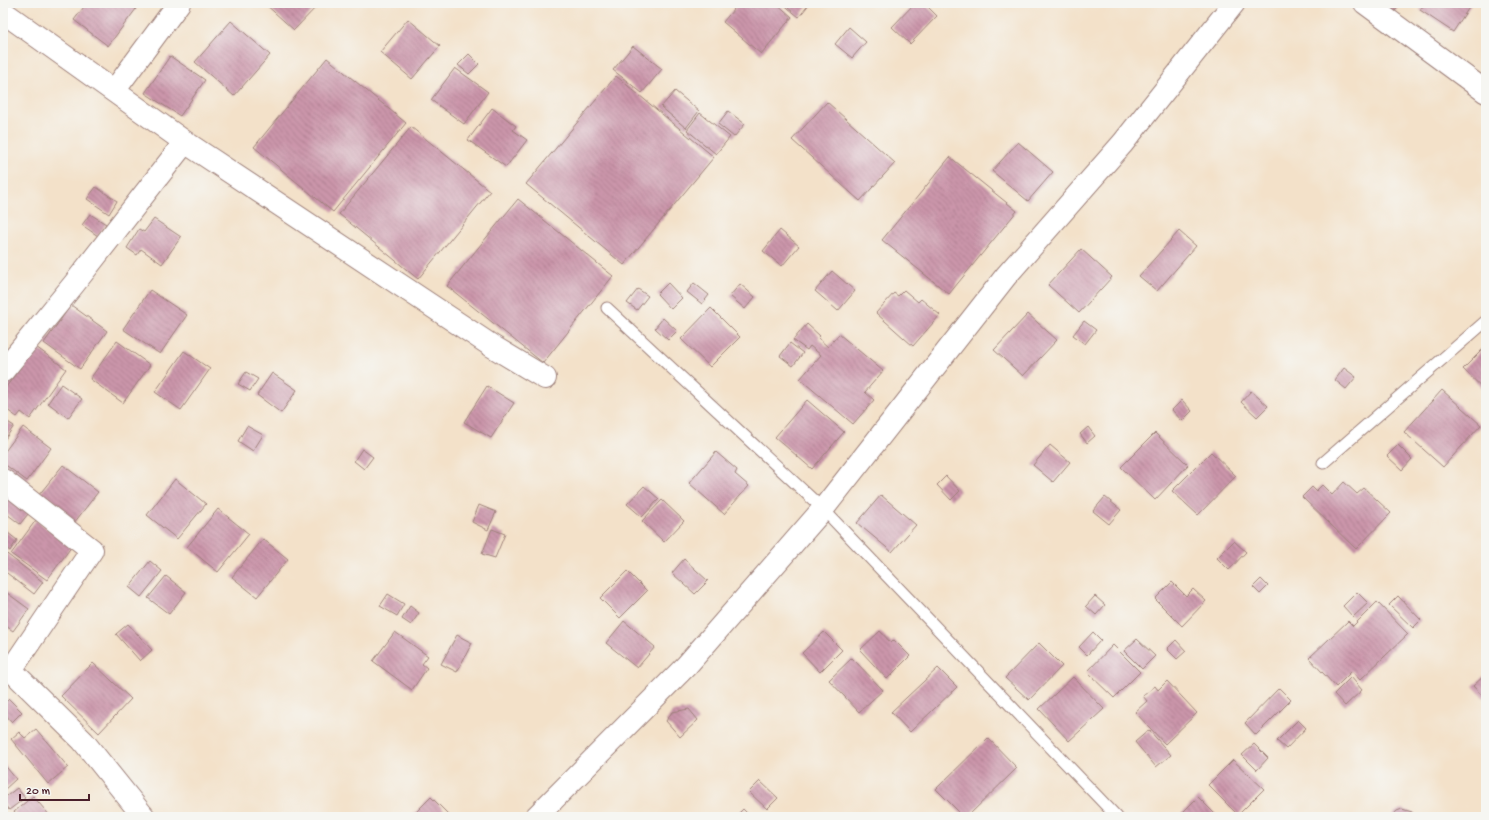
<svg xmlns="http://www.w3.org/2000/svg" width="1489" height="820" viewBox="0 0 1489 820" font-family="'Gochi Hand',sans-serif">
	<style>
		.building { fill: url(#building-back-hatch) }
		.lines { fill: none; stroke-linecap: round; stroke-linejoin: round }
		.service-casing { stroke: #9e807a; stroke-width: 13 }
		.minor-casing { stroke: #9e807a; stroke-width: 24 }
		.tertiary-casing { stroke: #9e807a; stroke-width: 24 }
		.service { stroke: #fff; stroke-width: 11 }
		.minor { stroke: #fff; stroke-width: 22 }
		.tertiary { stroke: #fff; stroke-width: 22 }
	</style>
	<defs>
		<pattern id="building-back-hatch" width="6" height="6" patternUnits="userSpaceOnUse"><rect width="6" height="6" fill="#cb95aa"/><path d="M-1 5l2 2M0 0l6 6M5-1l2 2" fill="none" stroke="#a7798b"/></pattern>
	</defs>
	<rect width="100%" height="100%" fill="#f6f6f2"/>
	<filter id="ink" filterUnits="userSpaceOnUse"><feTurbulence type="fractalNoise" baseFrequency=".025" numOctaves="2"/><feDisplacementMap in="SourceGraphic" scale="8" xChannelSelector="R" yChannelSelector="G"/><feConvolveMatrix kernelMatrix="1 2 1 2 8 2 1 2 1" color-interpolation-filters="sRGB"/></filter>
	<filter id="wash" filterUnits="userSpaceOnUse"><feTurbulence type="fractalNoise" baseFrequency=".012" numOctaves="4" result="noise"/><feDisplacementMap in="SourceGraphic" scale="16" xChannelSelector="R" yChannelSelector="G"/><feGaussianBlur stdDeviation="0.9" result="paint"/><feColorMatrix in="noise" values="0 0 0 0 0 0 0 0 0 0 0 0 0 0 0 0 0 1.4 0 .05"/><feComposite in="paint" operator="in"/></filter>
	<g filter="url(#wash)">
		<rect width="100%" height="100%" fill="#f3e1c9"/>
		<g id="blocks">
			<!-- building -->
			<path class="building" d="M87 3H128L136 9 108 46 74 20Z
				M264 3H320L294 30Z
				M739 3H776L792 17 761 54 723 22Z
				M782 3H810L799 17Z
				M915 3H924L937 16 910 44 892 27Z
				M1375 3H1401L1392 15Z
				M1425 3H1472L1453 32 1420 10Z
				M408 19 440 46 412 79 380 52Z
				M231 21 270 55 234 96 195 62Z
				M849 27 866 42 852 58 835 44Z
				M633 46 662 69 642 93 613 70Z
				M469 54 479 64 469 74 458 65Z
				M170 56 205 80 180 116 145 93Z
				M327 58 406 123 333 212 254 147Z
				M455 68 488 92 464 124 431 100Z
				M616 76 714 157 624 265 526 184Z
				M675 91 699 111 686 128 661 107Z
				M827 102 895 163 860 201 792 140Z
				M492 108 516 126 513 130 527 140 506 167 468 140Z
				M728 111 745 124 734 137 718 124Z
				M700 113 730 137 716 154 687 130Z
				M411 127 490 191 418 279 339 214Z
				M1018 142 1053 172 1028 201 992 171Z
				M950 157 1017 211 949 294 882 240Z
				M96 187 117 201 109 214 87 199Z
				M518 199 613 276 543 363 447 286Z
				M90 214 106 224 98 236 82 225Z
				M154 219 181 237 162 264 141 249 137 255 127 248 139 229 144 232Z
				M780 230 799 246 782 266 763 251Z
				M1179 231 1196 246 1157 291 1139 276Z
				M1081 249 1112 277 1079 313 1048 285Z
				M832 271 855 291 838 311 815 291Z
				M668 283 682 298 671 309 657 294Z
				M694 283 709 295 702 304 687 292Z
				M740 284 755 297 745 309 730 296Z
				M638 289 648 296 637 310 627 303Z
				M150 290 187 315 160 354 123 329Z
				M904 290 918 302 921 299 940 315 913 346 876 313 894 293 898 296Z
				M71 305 107 331 80 369 44 343Z
				M711 308 740 337 710 367 681 339Z
				M1028 314 1057 340 1023 376 994 350Z
				M663 318 677 331 668 340 655 328Z
				M1084 321 1096 330 1085 344 1073 335Z
				M807 324 820 336 818 338 828 347 839 334 883 371 865 392 874 400 853 424 800 379 821 355 810 346 807 350 793 340Z
				M117 341 150 365 123 403 90 379Z
				M790 343 803 353 793 366 780 356Z
				M1486 346V391L1463 369Z
				M36 347 66 369 30 419 21 412 17 417 3 407V391Z
				M184 351 210 369 181 410 155 392Z
				M1344 368 1356 377 1346 389 1335 380Z
				M246 372 258 379 250 391 238 384Z
				M272 373 297 390 281 413 257 395Z
				M61 384 82 399 68 418 48 403Z
				M487 386 514 403 491 438 464 422Z
				M1442 390 1481 425 1443 467 1404 432Z
				M1251 391 1268 406 1257 417 1241 402Z
				M807 400 844 432 812 469 775 437Z
				M1182 400 1192 411 1182 421 1172 410Z
				M3 419 14 426 3 442Z
				M247 426 263 435 253 451 238 441Z
				M23 427 51 448 27 481 3 463V454Z
				M1088 427 1095 436 1087 443 1080 434Z
				M1155 433 1188 465 1155 500 1121 467Z
				M1050 445 1070 462 1053 482 1033 465Z
				M1398 445 1412 459 1402 470 1387 456Z
				M362 449 373 457 364 469 354 461Z
				M716 452 737 470 735 474 749 486 724 514 689 483Z
				M1211 452 1236 476 1198 515 1172 491Z
				M63 465 98 492 74 523 38 496Z
				M946 476 960 491 951 500 937 485Z
				M175 479 206 504 177 539 147 515Z
				M1344 482 1357 494 1364 488 1391 513 1356 549 1302 497 1312 487 1316 491 1322 485 1332 495Z
				M644 486 659 499 642 517 627 504Z
				M11 494 32 509 20 524 3 511V505Z
				M881 495 916 525 892 552 857 523Z
				M1105 497 1121 510 1109 524 1093 511Z
				M662 500 684 521 664 542 642 521Z
				M479 505 496 512 488 530 472 522Z
				M218 509 249 534 218 572 187 547Z
				M36 520 72 546 47 580 11 554Z
				M3 529 17 540 10 551 3 546Z
				M492 529 505 534 495 558 482 554Z
				M263 539 288 559 257 597 232 577Z
				M1234 541 1246 552 1229 570 1217 558Z
				M3 551 43 582 34 594 3 570Z
				M684 559 708 581 695 594 672 573Z
				M150 561 162 571 141 597 129 587Z
				M627 571 647 591 620 618 600 598Z
				M166 576 186 592 169 614 148 598Z
				M1261 579 1268 586 1260 594 1253 587Z
				M1172 582 1186 596 1193 589 1206 601 1182 626 1155 599Z
				M3 590 29 609 13 631 3 624Z
				M1357 592 1368 603 1353 617 1343 606Z
				M388 594 404 604 397 616 380 606Z
				M1095 596 1105 605 1096 615 1086 606Z
				M1398 596 1421 620 1413 628 1389 605Z
				M1377 602 1408 634 1360 680 1352 671 1336 687 1309 658 1348 621 1353 626Z
				M410 606 419 613 411 625 402 619Z
				M624 621 655 647 637 668 606 643Z
				M128 624 152 650 140 661 116 634Z
				M880 631 891 643 894 640 910 656 887 679 860 650Z
				M395 632 428 656 422 664 427 668 412 690 373 661Z
				M824 632 842 650 820 672 802 653Z
				M1093 632 1101 640 1087 655 1079 647Z
				M457 635 472 643 457 672 441 664Z
				M1137 639 1155 656 1142 669 1124 651Z
				M1176 640 1186 651 1177 659 1167 649Z
				M1039 643 1062 666 1029 700 1005 678Z
				M1113 645 1140 672 1114 698 1087 672Z
				M852 658 883 690 859 712 829 680Z
				M93 663 131 699 99 733 61 696Z
				M938 668 957 687 910 732 891 712Z
				M1486 674V700L1473 686Z
				M1073 677 1104 709 1069 741 1039 709Z
				M1351 677 1362 690 1345 706 1334 694Z
				M1167 681 1197 713 1165 744 1135 712 1147 701 1143 696 1155 686 1158 690Z
				M1279 688 1291 700 1256 735 1245 723Z
				M9 699 22 712 12 722 3 712V705Z
				M689 709 698 720 680 737 666 721 672 712Z
				M1298 720 1306 728 1286 749 1277 741Z
				M36 729 68 767 48 784 11 739 19 732 25 738Z
				M1149 730 1171 755 1156 767 1135 742Z
				M988 738 1017 768 967 817H964L936 789Z
				M1254 744 1268 758 1257 770 1242 755Z
				M1233 760 1264 789 1238 815 1208 785Z
				M3 763 16 779 4 790 3 789Z
				M760 781 778 798 767 809 749 792Z
				M17 788 25 798 9 810 3 803V799Z
				M33 796 51 817H18L14 812Z
				M431 797 451 817H411Z
				M1198 797 1218 817H1178Z
				M743 809 751 817H735Z
				M1402 809 1412 812 1417 817H1390L1397 811Z"/>
		</g>
	</g>
	<g filter="url(#ink)">
		<use href="#blocks" fill-opacity="0" stroke="#9e807a" stroke-width="1"/>
		<g class="lines">
			<!-- service casing -->
			<g class="service-casing">
				<path id="service" d="M607 308 823 509 1117 817
					M1323 463 1486 321"/>
			</g>
			<!-- minor casing -->
			<g class="minor-casing">
				<path id="minor" d="M1365 3 1486 92
					M3 12 185 142 492 346 545 378
					M114 91 179 3
					M3 371 74 284 185 142
					M3 480 92 550 11 670
					M3 668 11 670 83 741 144 817"/>
			</g>
			<!-- tertiary casing -->
			<g class="tertiary-casing">
				<path id="tertiary" d="M536 817 687 665 823 509 1006 276 1123 143 1234 3"/>
			</g>
			<!-- service -->
			<use href="#service" class="service"/>
			<!-- minor -->
			<use href="#minor" class="minor"/>
			<!-- tertiary -->
			<use href="#tertiary" class="tertiary"/>
		</g>
	</g>
	<!-- margin -->
	<rect width="1489" height="820" fill="none" stroke="#f6f6f2" stroke-width="16"/>
	<!-- scale -->
	<path d="M20 794v6h69v-6" fill="none" stroke="#4a1f2b" stroke-width="2"/>
	<text x="26" y="794" font-size="12" fill="#4a1f2b" stroke="#f6f6f2" stroke-width="3" paint-order="stroke">20 m</text>
</svg>
